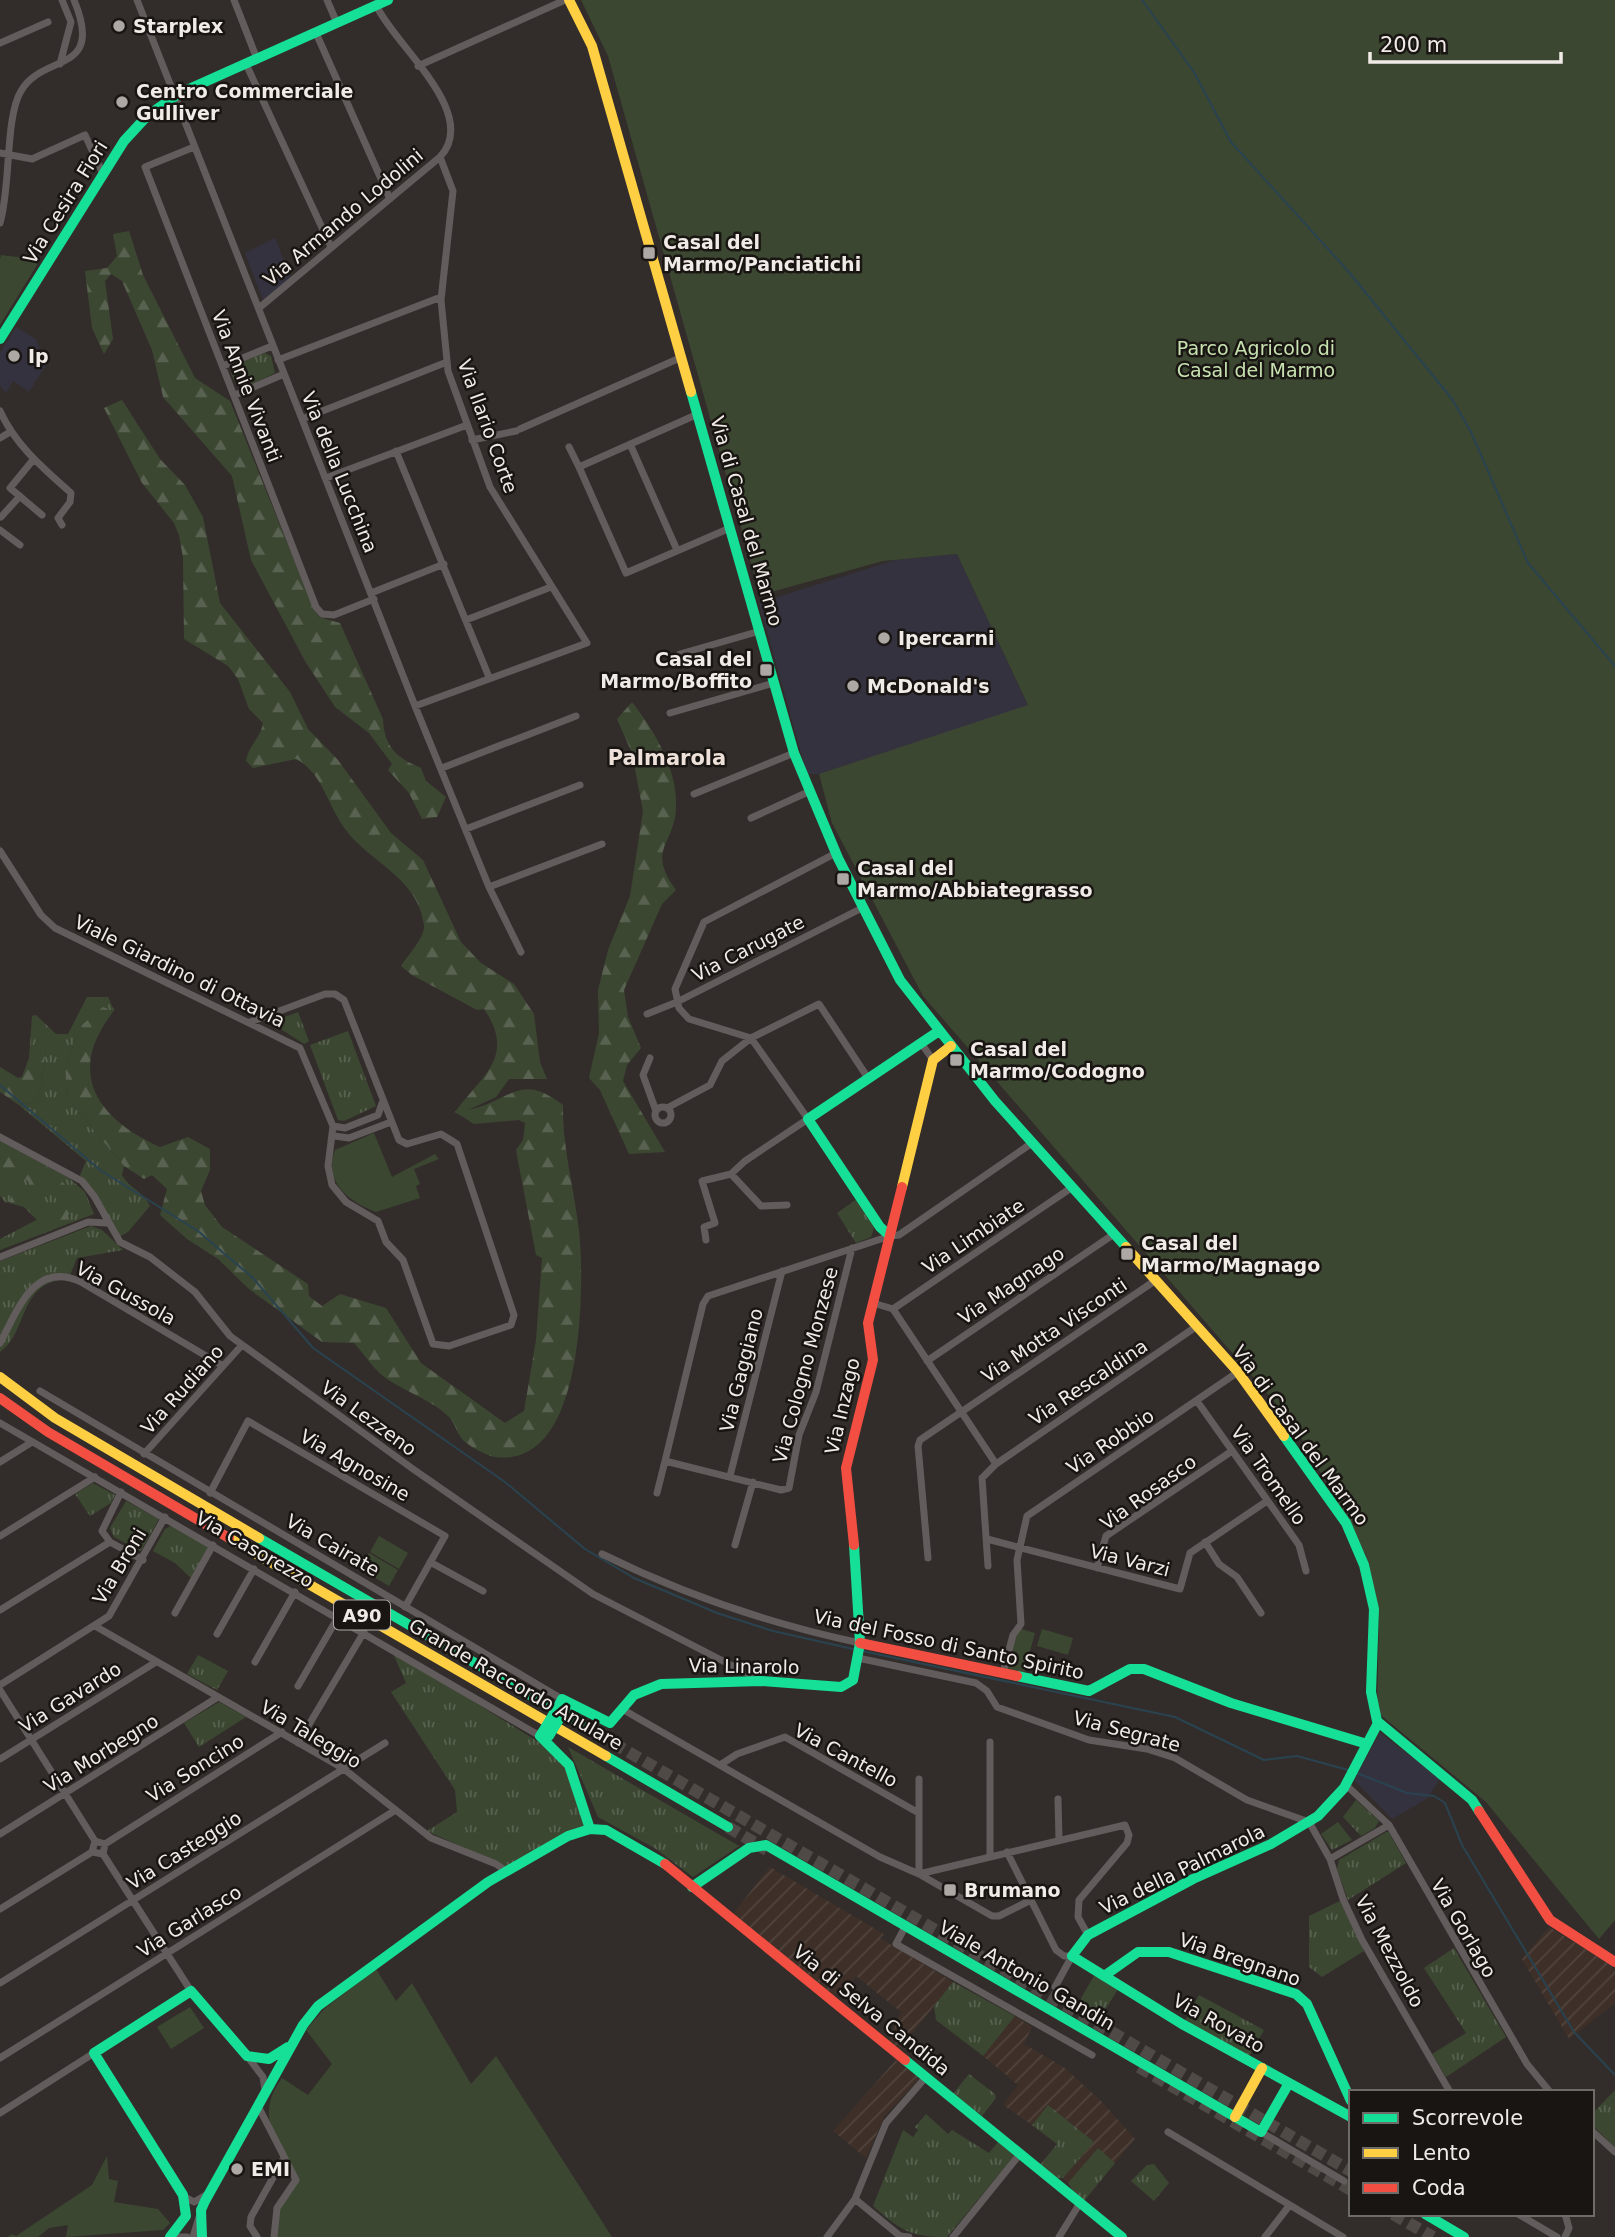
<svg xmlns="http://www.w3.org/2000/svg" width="1615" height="2237" viewBox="0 0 1615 2237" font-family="'DejaVu Sans',sans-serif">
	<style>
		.commercial { fill: #353240 }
		.industrial { fill: url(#industrial-furrows) }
		.grass { fill: url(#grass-tufts) }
		.forest { fill: url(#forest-firs) }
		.green { fill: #3c4732 }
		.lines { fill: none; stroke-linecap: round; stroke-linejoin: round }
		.stream { stroke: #2a4350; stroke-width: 2 }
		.highway-tunnel { stroke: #4f4a46; stroke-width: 12; stroke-dasharray: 12 6; stroke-linecap: butt }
		.street { stroke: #625d5c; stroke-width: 7 }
		.fast { stroke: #16e098; stroke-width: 10 }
		.slow { stroke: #ffcf43; stroke-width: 10 }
		.jam { stroke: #f24e42; stroke-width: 10 }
		.fast-bridge { stroke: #16e098; stroke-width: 10 }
		.poi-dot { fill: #aea8a5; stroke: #191512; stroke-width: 2.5 }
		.labels { text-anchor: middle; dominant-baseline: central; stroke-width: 5; stroke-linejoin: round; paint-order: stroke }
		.shield { fill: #191512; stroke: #b0aba7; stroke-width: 2 }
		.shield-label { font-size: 18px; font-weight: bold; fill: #f1ebe7 }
		.poi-label { font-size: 19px; font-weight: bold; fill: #f1ebe7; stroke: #191512; text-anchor: start }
		.street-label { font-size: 19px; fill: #f1ebe7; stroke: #191512 }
		.park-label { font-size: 19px; fill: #c7e2b0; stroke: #191512 }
		.neighbourhood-label { font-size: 21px; font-weight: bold; fill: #ede1d9; stroke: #191512 }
	</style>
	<defs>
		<pattern id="industrial-furrows" width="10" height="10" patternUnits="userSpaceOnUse" patternTransform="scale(1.75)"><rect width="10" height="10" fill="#3e3028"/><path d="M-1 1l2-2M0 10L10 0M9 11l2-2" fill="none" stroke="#51443d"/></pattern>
		<pattern id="grass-tufts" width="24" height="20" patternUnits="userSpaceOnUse" patternTransform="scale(1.75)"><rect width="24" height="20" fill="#3c4732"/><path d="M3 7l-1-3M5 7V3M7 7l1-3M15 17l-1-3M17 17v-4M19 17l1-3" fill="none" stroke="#596250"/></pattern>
		<pattern id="forest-firs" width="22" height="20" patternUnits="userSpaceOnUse" patternTransform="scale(1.75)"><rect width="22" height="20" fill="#3c4732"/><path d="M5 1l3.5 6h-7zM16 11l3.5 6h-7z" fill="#596250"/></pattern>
	</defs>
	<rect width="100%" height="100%" fill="#322d2a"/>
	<!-- commercial -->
	<path class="commercial" d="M275 238 291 278 263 300 245 253Z
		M16 327 36 339 46 365 29 392 13 381 6 393 0 386V353Z
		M957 554 1028 706 819 774H807L759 603 895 560Z
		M1380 1733 1440 1778 1428 1798 1392 1819 1354 1780Z"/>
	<!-- industrial -->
	<path class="industrial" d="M770 1867 884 1934 880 1938 953 1982 899 2050 889 2041 901 2012 856 1976 840 1995 836 1993 834 1996 733 1914Z
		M1549 1927 1609 1964 1615 1971V2003L1569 2039 1522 1959Z
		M1015 2016 1032 2027 1024 2044 1065 2068 1101 2101 1135 2139 1115 2163 1098 2148 1068 2183 1063 2178 1094 2142 1048 2105 1032 2125 1003 2105 1018 2085 983 2056Z
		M896 2060 920 2078 884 2117 866 2158 833 2131Z"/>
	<!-- grass -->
	<path class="grass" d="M265 353 271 356 275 373 244 388 237 386 231 374 235 364Z
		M87 997H108L114 1010 110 1016 108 1010 82 1025 65 1065 67 1098 124 1166 122 1175C130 1189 143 1191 150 1206L128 1232 119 1237 80 1175 86 1161 19 1105 35 1102 41 1088 46 1047 36 1053 33 1060 29 1058 32 1016 36 1015 56 1034H68Z
		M298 1012 309 1041 304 1044 273 1024 274 1021Z
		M348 1031 376 1106 344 1121 338 1120 310 1045Z
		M0 1141 69 1178 85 1192 94 1214 0 1250V1239L40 1218 26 1194 6 1203 0 1196Z
		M857 1199 875 1225 871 1237 856 1243 837 1213Z
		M91 1226 102 1230 123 1250 77 1258 68 1280C19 1279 28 1333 0 1352V1261Z
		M93 1483 115 1495 111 1503 90 1516 75 1494Z
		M126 1501 159 1519 141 1551 114 1537 110 1528Z
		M171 1526 208 1547 191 1578 175 1563 153 1551 165 1529Z
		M392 1651 561 1756 587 1825 507 1867 427 1831 457 1812 455 1790 391 1692 406 1683Z
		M198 1655 228 1671 217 1690 187 1674Z
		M219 1702 246 1717 199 1747 184 1723Z
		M568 1747 739 1846 693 1877 656 1849 598 1817Z
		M1356 1800 1379 1821 1375 1828 1361 1836 1343 1817Z
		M1338 1822 1352 1840 1332 1850 1321 1834Z
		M1388 1831 1406 1863 1348 1900 1337 1869 1339 1860Z
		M1340 1901 1364 1951 1322 1977 1309 1967V1916Z
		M1454 1948 1506 2037 1446 2077 1432 2054 1466 2033 1424 1968Z
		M1095 1974 1118 1989 1102 2015 1079 2002Z
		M953 1982 1015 2016 983 2056 936 2020 934 2006Z
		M1199 1995 1264 2030 1249 2057 1185 2021Z
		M969 2074 995 2094 996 2098 982 2116 953 2094Z
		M1615 2090V2147L1592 2125V2114Z
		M1048 2105 1094 2142 1063 2178H1056L1040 2165 1057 2144 1032 2125Z
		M926 2114 948 2134 952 2130 989 2153 998 2142 1015 2155 947 2237C910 2237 900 2230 873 2206L903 2130 913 2137 918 2130 915 2127Z
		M1098 2148 1115 2163 1084 2201 1075 2194 1068 2183Z
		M1154 2164 1169 2183 1154 2201 1131 2181 1147 2165Z"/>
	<!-- forest -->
	<path class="forest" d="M129 231 143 275 195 378 230 401 314 610 319 617 340 623 383 719C384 747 397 758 421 768L426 781 446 797 437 817 422 819 409 793 388 770 392 764 369 733 335 707 305 661 251 560 232 476 163 397 152 350 122 281 111 274 105 281 113 339 104 354 92 328 85 271 107 268 117 256 113 234Z
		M122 400 160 459 185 485 203 517 220 603 290 692 308 729 338 760 391 833 423 860 461 942 481 963 514 984 534 1014 540 1062 547 1079H509L496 1097 468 1110C512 1101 519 1071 563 1105 562 1158 581 1209 581 1263 582 1318 578 1468 495 1457 487 1456 469 1446 463 1440 457 1434 455 1423 449 1417 433 1401 409 1393 390 1381 374 1371 366 1356 354 1343L322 1342 249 1289 218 1259 187 1239 160 1215 167 1189 152 1175 144 1179 124 1166 67 1098 65 1065 82 1025 103 1007 108 1009 110 1016C66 1076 100 1120 160 1147L188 1137 210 1149V1170L201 1191 205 1205 222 1227 308 1284 309 1296 322 1306 340 1294 386 1308 421 1363 505 1423 524 1411 536 1340 542 1258 536 1255 516 1150 523 1140 525 1123 519 1120 474 1124 455 1112C481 1076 517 1057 484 1009L477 1010 412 975 401 966C408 955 425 938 424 925 418 875 364 861 341 823 327 801 320 771 296 759L253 768 246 761C248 747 261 737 263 723L249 709 238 679 228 666 184 639 183 558 179 535 174 523 142 483 104 408Z
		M632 702C654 730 677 769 676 805 676 845 645 848 676 890L662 904 624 990 628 1017 641 1048 627 1065 623 1081 665 1152 629 1154 600 1090 589 1078 599 1033 598 990 608 950 630 896 643 811 632 753 617 719Z
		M37 1041 46 1047 41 1088 35 1102 19 1105 0 1092V1067L18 1078 22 1077 29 1058 33 1060Z
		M0 1146 61 1180 76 1199 65 1222 45 1228 24 1207 9 1203 13 1191 26 1188 41 1216 57 1212 60 1203 44 1184 34 1189 27 1180 0 1168Z"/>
	<!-- green -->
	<path class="green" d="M581 0H1615V1920L1599 1939 1486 1802 1377 1712 1379 1618 1366 1555 1293 1423 923 996 832 823 819 774 1028 705 957 554 883 561 760 595 608 56Z
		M1 255 40 260 0 325V259Z
		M374 1133 392 1177 435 1154 439 1159 414 1169 420 1184 416 1186 420 1198 376 1212C350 1202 323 1183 335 1150Z
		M379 1536 408 1553 399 1569 370 1552Z
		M369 1553 398 1570 389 1586 360 1569Z
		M1018 1628 1035 1633 1024 1673 1007 1670Z
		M1042 1629 1073 1638 1068 1655 1037 1646Z
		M376 1969 396 2001 412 1983 471 2084 496 2056 612 2237H275L282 2196 296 2182C279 2144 253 2116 282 2078L308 2095 332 2064 306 2030 324 2009Z
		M190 2007 204 2028 171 2049 157 2027Z
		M107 2156 109 2179 118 2181 114 2202 158 2209 170 2223 163 2230 66 2237 68 2225 49 2228 38 2237H8L12 2234 16 2236 92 2185Z"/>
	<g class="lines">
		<!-- stream -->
		<path class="stream" d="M1142 0 1194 72 1231 142 1348 271 1452 399 1471 432 1528 563 1615 666
			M0 1085 100 1170 198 1231 220 1250 252 1277 313 1348 505 1482 585 1549 634 1578 717 1613 773 1631 853 1649
			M862 1651 1175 1717 1264 1760 1297 1756 1348 1770
			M1357 1773 1407 1793 1434 1796 1445 1803 1462 1845 1574 2032 1615 2075"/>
		<!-- highway-tunnel -->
		<path class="highway-tunnel" d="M582 1725 1351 2171
			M728 1827 767 1850
			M1139 2067 1351 2190
			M1393 2214 1433 2237"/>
		<!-- street -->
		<path class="street" d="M137 0 415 706 489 887 521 952
			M234 0 257 59
			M327 0 337 23
			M316 33 390 199
			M0 43 48 22
			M60 64 71 22 62 0
			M246 64 331 247
			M418 66 565 0
			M194 147 145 167 316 607 322 614 334 615 374 599
			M0 153 32 159 85 135 103 174
			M0 223C11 187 5 117 21 91 44 52 105 75 74 0
			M259 308 440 157C481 113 394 45 376 5
			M278 360 441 297
			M223 366 272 346
			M235 395 284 374
			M0 411C16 446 43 468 71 493L70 502 58 518 62 525
			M698 414 579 467 626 573 730 528
			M302 419 447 362
			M520 429 682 357
			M0 438 10 432
			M472 440 516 431
			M630 444 677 550
			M569 447 579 467
			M396 451 489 677
			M33 460 10 488 42 515
			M326 478 467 425
			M1 517 20 496
			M0 530 20 545
			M371 593 444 564
			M466 620 551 587
			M680 654 760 631
			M415 706 587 643 490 487 448 371 441 300 453 191 440 157
			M670 713 774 683
			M442 768 576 716
			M694 794 794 753
			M751 818 808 792
			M466 829 580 785
			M0 851 41 915 55 928 300 1048 333 1126 345 1128 378 1115 382 1103
			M489 887 602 844
			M647 1014 677 1002 862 908
			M250 1022 325 994H335L344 1000 399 1140 407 1144 441 1134 457 1144 514 1315 511 1325 449 1346 433 1344 403 1260 386 1242 378 1221 346 1202 332 1185 328 1166 333 1126
			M921 1043 933 1060
			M650 1058 643 1075 656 1111
			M655 1115a8 8 0 1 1 16 0a8 8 0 1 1-16 0Z
			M667 1108 710 1085 722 1061 751 1038 819 1004 868 1078
			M334 1136 349 1138 391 1122
			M0 1137 82 1181 94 1196 120 1242 150 1257 195 1292 230 1336 413 1469 593 1594 758 1679
			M731 1174 761 1206 787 1205
			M706 1240 704 1227 715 1223 702 1181 731 1174 745 1161 808 1119 751 1038 689 1019 679 1008 675 989 704 922 836 853
			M852 1248 816 1392 799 1435 789 1488 781 1490 665 1461 703 1304 708 1296 890 1236 899 1235 1032 1143
			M0 1257 88 1222 107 1223
			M873 1303 893 1309 996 1464 982 1478 988 1566
			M893 1309 1071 1188
			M0 1343C18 1310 34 1260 81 1282L223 1366
			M927 1361 1114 1234
			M40 1391 562 1699
			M1197 1401 1299 1545 1306 1571
			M0 1423 540 1736
			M144 1454 242 1345
			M0 1462 32 1442
			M996 1464 1197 1326
			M730 1476 782 1271
			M121 1492 102 1531 110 1542 143 1560
			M210 1493 248 1421 445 1536 405 1607
			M657 1493 665 1461
			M0 1536 95 1477
			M987 1539 1180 1589 1190 1553 1267 1501
			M1205 1542 1219 1564 1237 1577 1261 1613
			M735 1545 753 1482
			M602 1554C685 1595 770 1624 860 1643
			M928 1558 918 1446 920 1440 1156 1280
			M430 1562 483 1591
			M1097 1568 1106 1536 1232 1451
			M0 1610 110 1542
			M175 1613 213 1545
			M95 1626 344 1769 431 1838 496 1864 506 1871
			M217 1634 254 1569
			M858 1658 976 1683 987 1691 997 1707 1089 1740 1147 1749 1175 1758 1247 1800 1309 1822 1330 1859 1343 1899 1362 1940 1450 2092
			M255 1662 295 1592
			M1003 1673 1013 1635 1021 1624 1017 1560 1027 1516 1238 1372
			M0 1685 109 1616 165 1517
			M298 1686 338 1617
			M0 1690 95 1841 105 1844 103 1854
			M622 1709 880 1857 919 1874 992 1916H999L1031 1900
			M298 1743 364 1632
			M0 1759 156 1662
			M720 1765 737 1754 785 1737 917 1812
			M919 1779V1874
			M1346 1785 1389 1825 1527 2064 1550 2092
			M1058 1799 1059 1840
			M0 1834 218 1697
			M95 1841 92 1852 103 1854 191 1991
			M105 1844 282 1732
			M1007 1852 1056 1950 1064 1956H1072L1055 1987
			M990 1856V1742
			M1330 1859 1389 1825
			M919 1874 1125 1825 1129 1835 1127 1843 1079 1900 1078 1917 1088 1935
			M0 1909 92 1852
			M906 1925 896 1944 1092 2055
			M0 1983 385 1743
			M247 2056 263 2077 265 2090
			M0 2058 394 1811
			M258 2106 296 2180 277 2208 274 2237
			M0 2113 94 2053
			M1592 2131 1615 2152
			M1168 2132 1343 2237
			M1261 2132 1344 2181
			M183 2196 194 2202 206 2195
			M855 2199 886 2123 926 2077
			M1518 2214 1557 2237
			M175 2237H187
			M193 2237 199 2217
			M257 2237 250 2226 251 2217 284 2158
			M827 2237 855 2199 900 2236 909 2237
			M953 2237 1020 2154
			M1059 2237 1080 2203
			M1265 2237 1289 2206
			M1565 2237 1569 2228 1565 2214"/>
		<!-- fast -->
		<path class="fast" d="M0 339 124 141 148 115 180 93 388 0
			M691 392 794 753 838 858 900 980 995 1101 1126 1247
			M890 1236 880 1227 808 1119 939 1031
			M1284 1436 1346 1523 1364 1565 1374 1609 1371 1692 1377 1721 1472 1800 1479 1811
			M259 1538 582 1725
			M1017 1676 1089 1691 1130 1669H1144L1231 1703 1367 1744
			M560 1703 562 1699 610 1723 634 1695 661 1684 761 1681 841 1687 853 1680 860 1643 854 1545
			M542 1733 540 1736 569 1765 590 1829
			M606 1756 728 1827
			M692 1887 749 1848 766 1845 1261 2132 1289 2083
			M1104 1976 1138 1952H1169L1296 1994 1307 2004 1351 2101
			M905 2060 1122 2237
			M1351 2117 1182 2024 1072 1956 1088 1935 1193 1879 1271 1844 1318 1816 1344 1788 1378 1723
			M1425 2214 1464 2237
			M170 2237 186 2216 183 2195 94 2053 191 1991 247 2056 269 2059 288 2047
			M202 2237 201 2210 205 2201 303 2025 318 2006 488 1882 568 1836 590 1829 606 1830 665 1864"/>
		<!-- slow -->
		<path class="slow" d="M569 0 592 46 691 392
			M902 1187 933 1060 951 1046
			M1126 1247 1238 1372 1284 1436
			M0 1377 55 1418 259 1538
			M229 1538 606 1756
			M1235 2117 1262 2068"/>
		<!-- jam -->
		<path class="jam" d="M0 1398 48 1432 229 1538
			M854 1545 846 1468 873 1360 868 1323 902 1187
			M860 1643 1017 1676
			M1479 1811 1550 1920 1615 1962
			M665 1864 905 2060"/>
		<!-- fast-bridge -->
		<path class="fast-bridge" d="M542 1733 560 1703
			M549 1736 567 1706"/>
	</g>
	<!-- markers -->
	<g class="poi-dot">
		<circle cx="119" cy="26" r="7"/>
		<circle cx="122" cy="102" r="7"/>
		<rect x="642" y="246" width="14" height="14" rx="3.5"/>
		<circle cx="14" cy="356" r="7"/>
		<circle cx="884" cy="638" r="7"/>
		<rect x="759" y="663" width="14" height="14" rx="3.5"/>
		<circle cx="853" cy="686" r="7"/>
		<rect x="836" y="872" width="14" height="14" rx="3.5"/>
		<rect x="949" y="1053" width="14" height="14" rx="3.5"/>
		<rect x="1120" y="1247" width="14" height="14" rx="3.5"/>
		<rect x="943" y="1883" width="14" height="14" rx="3.5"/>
		<circle cx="237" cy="2169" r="7"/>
	</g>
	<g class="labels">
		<!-- shield labels -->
		<rect class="shield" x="334" y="1600.5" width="56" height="29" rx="5"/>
		<g class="shield-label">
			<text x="362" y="1615">A90</text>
		</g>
		<!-- poi labels -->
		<g class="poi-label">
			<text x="133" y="26">Starplex</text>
			<text x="136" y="91">Centro Commerciale<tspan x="136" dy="22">Gulliver</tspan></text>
			<text x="663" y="242">Casal del<tspan x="663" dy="22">Marmo/Panciatichi</tspan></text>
			<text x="28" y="356">Ip</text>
			<text x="898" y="638">Ipercarni</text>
			<text x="752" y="659" text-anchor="end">Casal del<tspan x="752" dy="22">Marmo/Boffito</tspan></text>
			<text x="867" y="686">McDonald's</text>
			<text x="857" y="868">Casal del<tspan x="857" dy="22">Marmo/Abbiategrasso</tspan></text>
			<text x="970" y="1049">Casal del<tspan x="970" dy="22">Marmo/Codogno</tspan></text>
			<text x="1141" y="1243">Casal del<tspan x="1141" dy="22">Marmo/Magnago</tspan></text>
			<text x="964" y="1890">Brumano</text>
			<text x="251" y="2169">EMI</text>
		</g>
		<!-- street labels -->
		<g class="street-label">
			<text transform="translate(65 202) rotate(-58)">Via Cesira Fiori</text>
			<text transform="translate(343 217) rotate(-40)">Via Armando Lodolini</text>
			<text transform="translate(247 386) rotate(69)">Via Annie Vivanti</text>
			<text transform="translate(488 426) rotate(70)">Via Ilario Corte</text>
			<text transform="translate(340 472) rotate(68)">Via della Lucchina</text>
			<text transform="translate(747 521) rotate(74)">Via di Casal del Marmo</text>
			<text transform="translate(748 948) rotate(-27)">Via Carugate</text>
			<text transform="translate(180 971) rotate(26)">Viale Giardino di Ottavia</text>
			<text transform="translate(973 1236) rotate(-34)">Via Limbiate</text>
			<text transform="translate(1011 1285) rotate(-34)">Via Magnago</text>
			<text transform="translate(126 1293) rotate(29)">Via Gussola</text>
			<text transform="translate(1054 1330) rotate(-34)">Via Motta Visconti</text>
			<text transform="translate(805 1365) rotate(-75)">Via Cologno Monzese</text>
			<text transform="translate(741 1370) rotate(-76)">Via Gaggiano</text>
			<text transform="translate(1088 1382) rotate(-34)">Via Rescaldina</text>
			<text transform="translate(182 1389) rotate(-48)">Via Rudiano</text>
			<text transform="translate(842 1406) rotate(-77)">Via Inzago</text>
			<text transform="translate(369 1418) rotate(36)">Via Lezzeno</text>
			<text transform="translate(1301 1435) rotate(54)">Via di Casal del Marmo</text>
			<text transform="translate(1110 1441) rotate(-34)">Via Robbio</text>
			<text transform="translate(355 1465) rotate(30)">Via Agnosine</text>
			<text transform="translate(1269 1475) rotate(55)">Via Tromello</text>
			<text transform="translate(1148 1492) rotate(-36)">Via Rosasco</text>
			<text transform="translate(333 1545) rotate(30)">Via Cairate</text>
			<text transform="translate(255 1549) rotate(30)">Via Casorezzo</text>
			<text transform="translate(1130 1560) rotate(14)">Via Varzi</text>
			<text transform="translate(119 1566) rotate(-59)">Via Broni</text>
			<text transform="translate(949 1644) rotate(12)">Via del Fosso di Santo Spirito</text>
			<text transform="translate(744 1666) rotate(1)">Via Linarolo</text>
			<text transform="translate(516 1684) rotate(30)">Grande Raccordo Anulare</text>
			<text transform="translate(70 1697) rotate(-32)">Via Gavardo</text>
			<text transform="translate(1127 1731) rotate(15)">Via Segrate</text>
			<text transform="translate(311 1734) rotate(31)">Via Taleggio</text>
			<text transform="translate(101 1753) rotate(-32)">Via Morbegno</text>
			<text transform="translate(846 1755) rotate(28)">Via Cantello</text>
			<text transform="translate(195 1768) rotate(-32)">Via Soncino</text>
			<text transform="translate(184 1850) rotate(-32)">Via Casteggio</text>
			<text transform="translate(1182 1869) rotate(-26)">Via della Palmarola</text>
			<text transform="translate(189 1921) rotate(-32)">Via Garlasco</text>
			<text transform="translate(1464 1928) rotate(60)">Via Gorlago</text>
			<text transform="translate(1390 1951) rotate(62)">Via Mezzoldo</text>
			<text transform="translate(1240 1959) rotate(19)">Via Bregnano</text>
			<text transform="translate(1027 1975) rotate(30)">Viale Antonio Gandin</text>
			<text transform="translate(872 2010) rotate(39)">Via di Selva Candida</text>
			<text transform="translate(1219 2023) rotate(29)">Via Rovato</text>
		</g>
		<!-- park labels -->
		<g class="park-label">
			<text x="1256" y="348">Parco Agricolo di<tspan x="1256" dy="22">Casal del Marmo</tspan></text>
		</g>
		<!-- neighbourhood labels -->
		<g class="neighbourhood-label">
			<text x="667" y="758">Palmarola</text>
		</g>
	</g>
	<!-- legend -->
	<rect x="1349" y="2090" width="245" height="126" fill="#191512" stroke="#6f6b67" stroke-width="2"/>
	<rect x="1363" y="2113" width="35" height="10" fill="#16e098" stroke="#6f6b67" stroke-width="2"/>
	<text x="1412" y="2125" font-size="21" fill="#f1ebe7">Scorrevole</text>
	<rect x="1363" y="2148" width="35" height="10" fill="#ffcf43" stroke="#6f6b67" stroke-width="2"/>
	<text x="1412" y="2160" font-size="21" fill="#f1ebe7">Lento</text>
	<rect x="1363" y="2183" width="35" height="10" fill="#f24e42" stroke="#6f6b67" stroke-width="2"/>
	<text x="1412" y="2195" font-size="21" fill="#f1ebe7">Coda</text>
	<!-- scale -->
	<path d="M1370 52v10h191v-10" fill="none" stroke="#f1ebe7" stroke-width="3.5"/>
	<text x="1380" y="52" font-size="21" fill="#f1ebe7" stroke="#191512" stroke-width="5" paint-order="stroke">200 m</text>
</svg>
